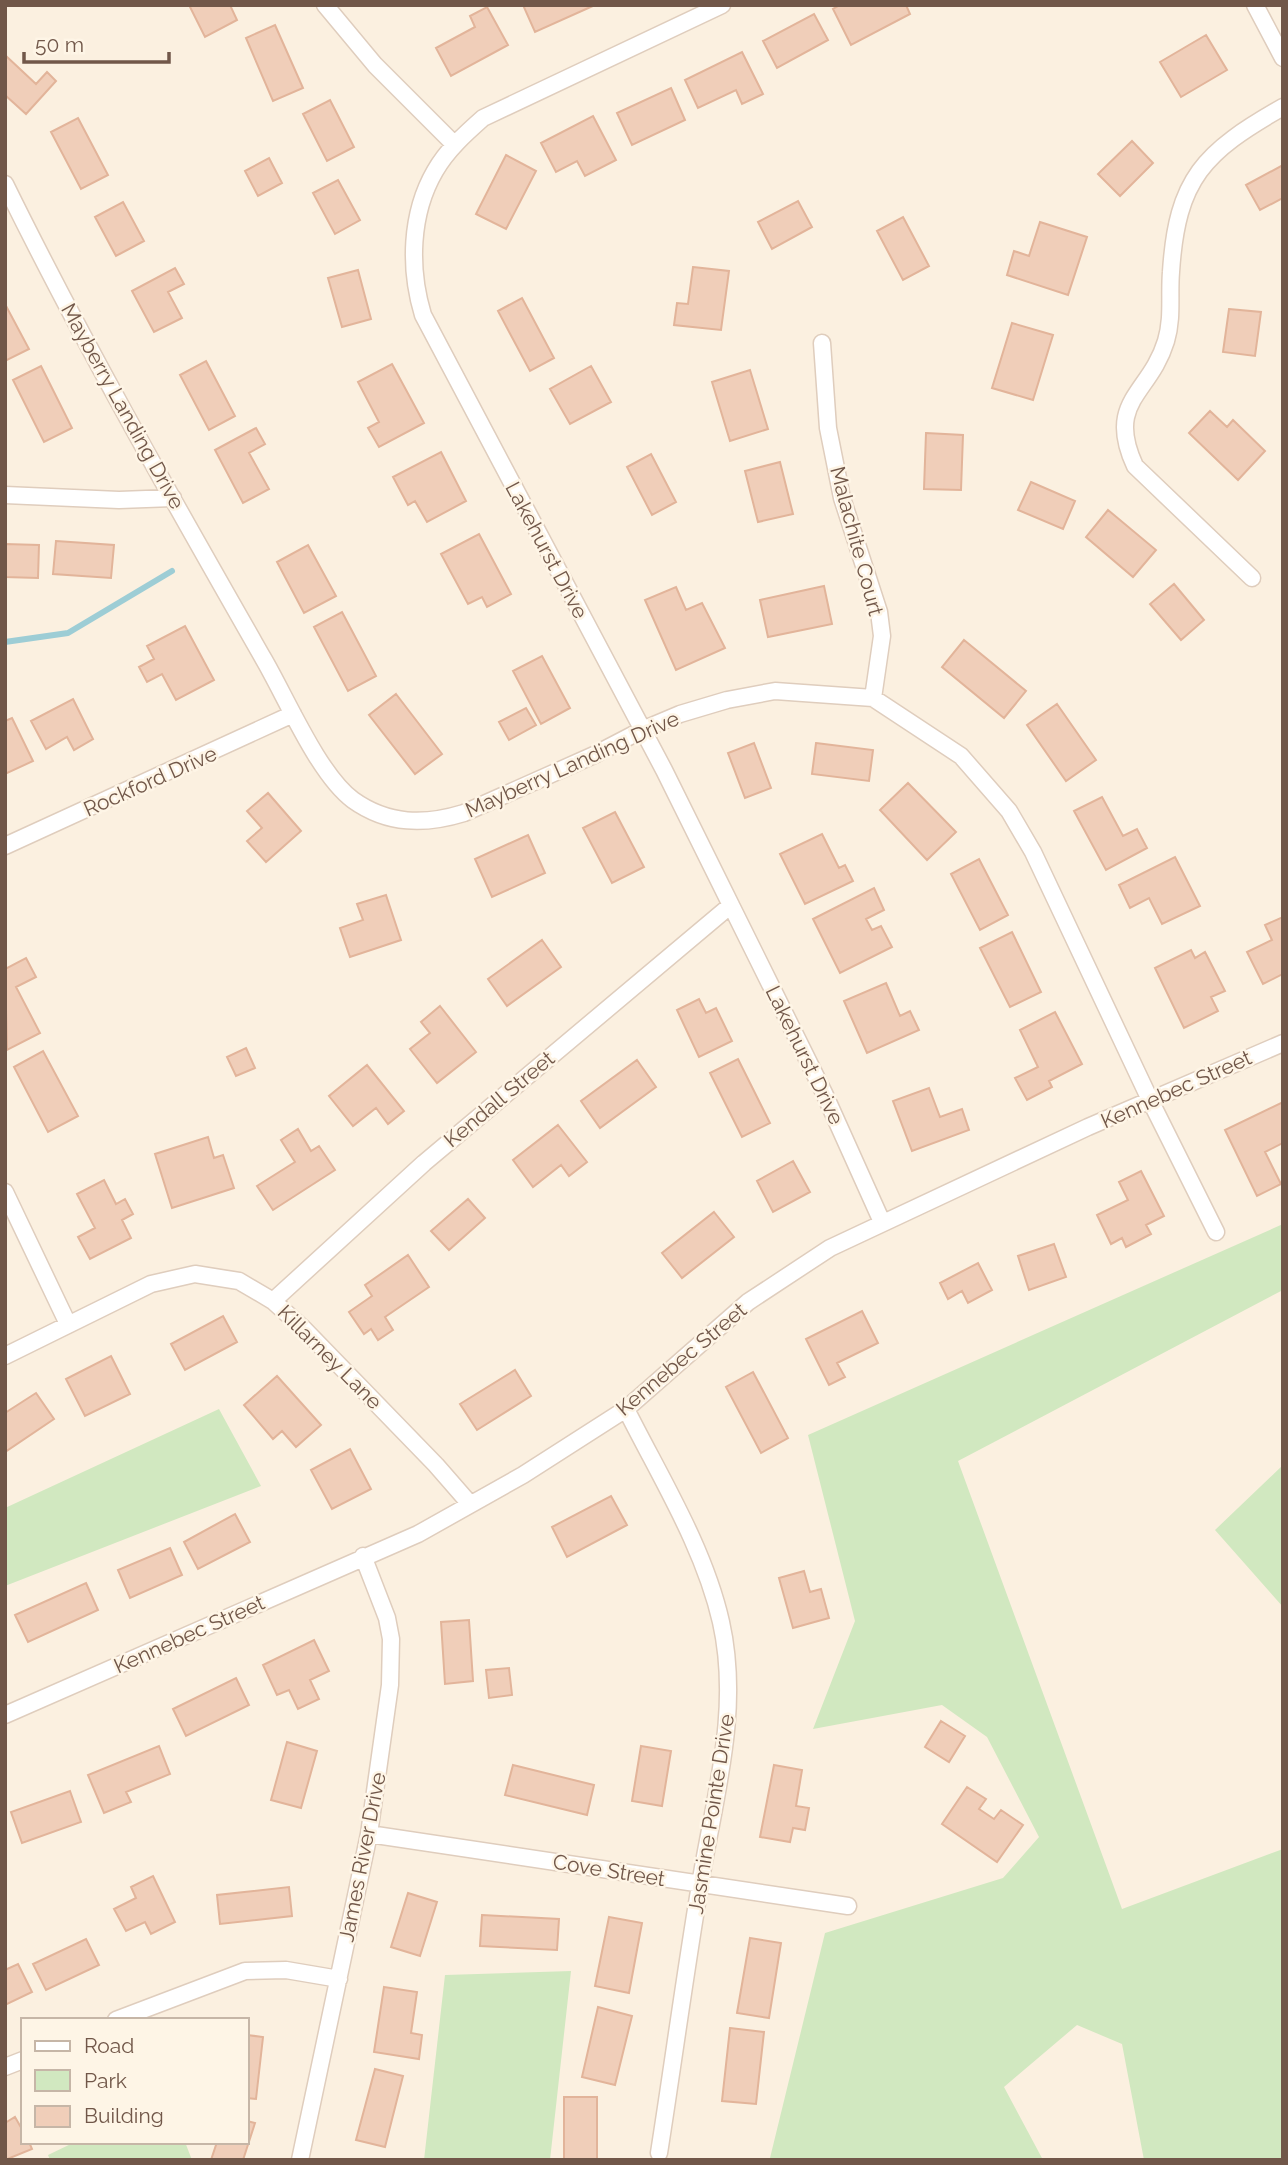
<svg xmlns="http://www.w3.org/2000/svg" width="1288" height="2165" viewBox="0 0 1288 2165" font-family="Raleway,sans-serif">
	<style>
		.green { fill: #d1e8c0 }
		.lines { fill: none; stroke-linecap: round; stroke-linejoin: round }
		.stream { stroke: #9dcdd5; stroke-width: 6 }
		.building { fill: #f0ceb9; stroke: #e2b49a; stroke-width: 2 }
		.minor-casing { stroke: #dfcdbd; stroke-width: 19 }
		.minor { stroke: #fff; stroke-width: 16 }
		.labels { text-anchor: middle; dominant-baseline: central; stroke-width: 5; stroke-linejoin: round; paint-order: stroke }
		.street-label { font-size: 21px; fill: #715749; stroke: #fef5e6 }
	</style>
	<rect width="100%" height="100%" fill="#fbf0e0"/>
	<!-- green -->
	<path class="green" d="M1283 1224V1290L958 1461 1122 1909 1283 1849V2160H1144L1122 2044 1077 2025 1004 2087 1043 2160H761L770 2158 825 1933 1003 1878 1039 1837 987 1737 942 1705 813 1729 855 1621 808 1435Z
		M219 1409 261 1486 5 1586V1508Z
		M1283 1465V1607L1215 1530Z
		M571 1971 550 2160H424L445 1975Z
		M75 2142H185L192 2160H50L48 2155Z"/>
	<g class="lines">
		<!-- stream -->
		<path class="stream" d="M5 642 68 633 172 571"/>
	</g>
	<!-- building -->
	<path class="building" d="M189 5H230L237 20 205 37Z
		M523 5H595L535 32Z
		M840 5H906L910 14 851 45 833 9Z
		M487 7 508 45 451 76 436 48 475 27 470 16Z
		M814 14 828 40 777 68 763 41Z
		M275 25 303 88 273 101 246 38Z
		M1206 35 1227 70 1181 97 1160 62Z
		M742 52 763 94 742 104 736 90 698 108 685 80Z
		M5 55 36 84 47 72 56 81 26 114 5 95Z
		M671 88 685 120 632 145 617 113Z
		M330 100 354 147 327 161 303 114Z
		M593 116 616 160 585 176 577 161 556 172 541 143Z
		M78 118 108 175 81 189 51 132Z
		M1132 141 1153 163 1120 196 1098 174Z
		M506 155 536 171 506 229 476 214Z
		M269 158 282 183 258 196 245 171Z
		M1283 165V198L1260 210 1246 185Z
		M338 180 360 220 335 234 313 193Z
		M798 201 812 227 772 249 758 222Z
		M123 202 144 241 116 256 95 217Z
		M903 217 929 266 903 280 877 231Z
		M1040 222 1087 237 1068 295 1007 275 1014 251 1029 256Z
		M693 267 729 271 721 330 674 325 677 303 688 304Z
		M175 268 184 284 168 292 182 318 154 332 132 291Z
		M358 270 371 319 342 327 328 278Z
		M522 298 554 358 530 371 498 311Z
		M5 304 29 349 5 361Z
		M1229 309 1261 312 1255 356 1223 352Z
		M1012 323 1053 335 1033 400 992 388Z
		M206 361 235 416 209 430 180 375Z
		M392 364 424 423 379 447 368 428 379 422 358 382Z
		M41 366 72 428 44 442 13 380Z
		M591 366 611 402 570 424 550 389Z
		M750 370 768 429 730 441 712 382Z
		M1210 411 1227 427 1233 420 1265 451 1238 480 1189 433Z
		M256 428 265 444 249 453 269 489 243 503 215 450Z
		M926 433 963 435 961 490 924 489Z
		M441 452 466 501 427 522 415 501 408 505 393 477Z
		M651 454 676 502 652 515 627 467Z
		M780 462 793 514 758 522 745 471Z
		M1031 482 1075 501 1063 529 1018 510Z
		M1108 510 1156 550 1133 577 1086 537Z
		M479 534 511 594 487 607 482 597 468 604 441 554Z
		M56 541 114 545 111 578 53 574Z
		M5 544 39 545 38 578 5 577Z
		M308 545 336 596 304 613 277 562Z
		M1174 584 1204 620 1181 640 1150 604Z
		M824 586 832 624 768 637 760 600Z
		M676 587 686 610 702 603 725 648 676 670 645 600Z
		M342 612 376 676 348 691 314 627Z
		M185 626 214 680 176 700 162 674 147 682 139 667 154 659 147 646Z
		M964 640 1026 691 1004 718 942 667Z
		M542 656 570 708 541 724 513 671Z
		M396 694 442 754 415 774 369 715Z
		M73 699 93 739 74 750 67 737 46 749 31 721Z
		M1057 704 1096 760 1066 781 1027 725Z
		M526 708 536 725 509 740 499 722Z
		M12 718 33 761 5 774V721Z
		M754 743 771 788 745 798 728 753Z
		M816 743 873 750 869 781 812 774Z
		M908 783 956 832 927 860 880 810Z
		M268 793 301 831 266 862 247 841 262 828 247 811Z
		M1102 797 1123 836 1137 829 1147 848 1106 870 1074 811Z
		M615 812 644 867 612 883 583 828Z
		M822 834 839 868 845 865 853 881 805 904 780 854Z
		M528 835 545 873 492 897 475 859Z
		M1175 857 1200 906 1162 924 1149 898 1130 908 1119 885Z
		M979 859 1008 915 980 930 951 874Z
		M874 888 884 910 866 919 872 930 881 926 892 947 840 973 813 919Z
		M386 895 401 940 350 957 340 928 363 920 357 904Z
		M1283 917V974L1263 984 1247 952 1272 940 1265 925Z
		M1012 932 1041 992 1010 1007 980 948Z
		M542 940 561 967 507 1006 488 979Z
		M1191 950 1195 958 1205 952 1225 991 1211 997 1218 1011 1184 1028 1155 968Z
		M26 958 36 977 16 987 40 1033 7 1050 5 969Z
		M886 983 900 1016 910 1011 919 1030 867 1053 844 1001Z
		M699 999 706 1013 716 1008 732 1041 699 1057 677 1010Z
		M440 1006 476 1052 437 1083 410 1049 430 1033 421 1022Z
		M1055 1012 1082 1064 1049 1081 1052 1087 1027 1100 1015 1078 1038 1067 1020 1030Z
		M246 1048 255 1068 236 1076 227 1057Z
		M43 1051 78 1116 48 1132 14 1067Z
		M738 1059 770 1123 742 1137 710 1073Z
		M637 1060 656 1087 600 1128 581 1101Z
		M367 1065 404 1111 388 1124 376 1108 353 1126 329 1096Z
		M929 1088 940 1117 962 1109 969 1130 912 1151 893 1101Z
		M1283 1102V1143L1265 1152 1281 1184 1257 1196 1225 1130Z
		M558 1125 587 1162 569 1176 561 1165 533 1187 513 1160Z
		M298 1129 311 1151 319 1146 335 1170 273 1210 257 1186 295 1162 281 1140Z
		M208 1137 214 1158 223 1155 234 1188 172 1208 155 1154Z
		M793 1161 810 1192 773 1212 757 1181Z
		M1141 1171 1164 1216 1146 1225 1151 1234 1126 1247 1122 1238 1111 1244 1097 1215 1128 1200 1119 1182Z
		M104 1180 116 1204 125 1199 133 1214 122 1220 131 1238 90 1259 78 1237 95 1228 77 1194Z
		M468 1199 485 1218 449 1250 431 1231Z
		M714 1212 734 1237 682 1278 662 1253Z
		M1054 1244 1066 1277 1029 1290 1018 1256Z
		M408 1255 429 1287 385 1317 393 1330 378 1340 371 1329 364 1334 349 1312 372 1296 365 1285Z
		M978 1263 992 1290 968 1303 962 1291 948 1299 940 1283Z
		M862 1311 878 1343 837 1363 845 1377 829 1385 806 1339Z
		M223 1316 237 1342 185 1370 171 1344Z
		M111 1356 130 1394 85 1416 66 1379Z
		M515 1370 531 1396 477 1430 460 1404Z
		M753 1372 788 1438 761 1453 726 1387Z
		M277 1376 321 1425 296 1447 282 1431 273 1439 244 1405Z
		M36 1393 54 1419 5 1452V1413Z
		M350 1449 371 1489 332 1509 311 1470Z
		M611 1496 627 1525 567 1557 552 1527Z
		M235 1514 250 1542 198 1569 184 1542Z
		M170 1548 182 1575 130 1598 118 1570Z
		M804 1571 810 1592 821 1589 829 1618 793 1628 779 1578Z
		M86 1583 98 1610 28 1642 15 1615Z
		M469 1620 473 1681 445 1684 441 1622Z
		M314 1640 329 1671 310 1680 319 1699 298 1709 289 1690 277 1695 263 1665Z
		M509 1668 512 1695 489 1698 486 1670Z
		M236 1678 249 1705 186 1736 173 1709Z
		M941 1721 965 1736 949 1762 925 1747Z
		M287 1742 317 1751 301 1808 271 1800Z
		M159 1746 170 1774 126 1792 131 1802 104 1813 88 1775Z
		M641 1746 671 1751 662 1806 632 1801Z
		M513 1765 594 1785 587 1815 505 1795Z
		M774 1765 802 1770 796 1806 809 1808 805 1830 793 1828 790 1842 760 1837Z
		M967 1787 986 1799 979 1809 994 1819 1001 1810 1023 1825 997 1862 942 1824Z
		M70 1791 81 1822 22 1843 11 1812Z
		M153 1876 175 1922 151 1934 145 1922 126 1931 114 1909 136 1898 131 1887Z
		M289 1887 292 1916 220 1924 217 1895Z
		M408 1893 437 1902 420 1956 391 1947Z
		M482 1915 559 1919 557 1950 480 1946Z
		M609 1917 642 1923 629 1993 595 1986Z
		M750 1938 781 1943 769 2018 737 2013Z
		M86 1939 99 1965 46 1990 33 1964Z
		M18 1964 32 1992 5 2005V1970Z
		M384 1987 417 1992 411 2033 422 2035 419 2059 374 2052Z
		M598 2007 632 2016 615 2085 582 2077Z
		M730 2028 764 2032 756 2104 722 2101Z
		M247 2035 263 2037 256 2099 247 2098Z
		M375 2069 403 2076 385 2147 356 2140Z
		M564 2097H597V2160H564Z
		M15 2117 23 2131V2142H29L32 2149 5 2160V2123Z
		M247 2121 255 2123 243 2160H211L217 2142H247Z"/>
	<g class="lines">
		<!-- minor casing -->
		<g class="minor-casing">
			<path id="minor" d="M325 5 375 65 454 144
				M722 5 483 118C465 134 447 150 435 171 410 214 409 269 423 315L664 770 824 1093 882 1222
				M1255 5 1283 58
				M5 184C84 345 174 502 263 658 286 697 318 774 353 800 388 825 425 825 464 813L594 755 642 730 680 714 727 700 775 691 873 698 961 756 1009 811 1033 852 1151 1102 1216 1232
				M822 343 828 428 842 498 879 612 882 636 873 698
				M5 495 119 500 173 498
				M1252 578 1135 466C1105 401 1150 394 1166 341 1173 318 1169 295 1171 272 1177 178 1204 152 1283 107
				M5 846 293 714
				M5 1192 68 1324
				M273 1301 424 1163 731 905
				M5 1356 151 1284 195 1274 239 1281 273 1301 305 1330 436 1465 470 1504
				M626 1409C660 1477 704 1547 721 1622 741 1711 714 1798 700 1885 685 1974 673 2064 659 2153
				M5 1715 418 1534 523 1475 626 1409 748 1302 830 1248 1088 1127 1283 1043
				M369 1834 848 1906
				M116 2020 245 1971 286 1970 339 1979
				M5 2067 23 2060
				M300 2160 369 1834 390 1685 391 1639 387 1618 363 1556"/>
		</g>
		<!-- minor -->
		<use href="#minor" class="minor"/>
	</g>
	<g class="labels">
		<!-- street labels -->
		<g class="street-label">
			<text transform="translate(123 406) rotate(61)">Mayberry Landing Drive</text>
			<text transform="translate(857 541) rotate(75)">Malachite Court</text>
			<text transform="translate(547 550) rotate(62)">Lakehurst Drive</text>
			<text transform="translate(572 764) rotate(-24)">Mayberry Landing Drive</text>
			<text transform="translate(150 781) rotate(-24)">Rockford Drive</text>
			<text transform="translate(805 1055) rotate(64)">Lakehurst Drive</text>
			<text transform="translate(1176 1089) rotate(-24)">Kennebec Street</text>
			<text transform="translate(499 1099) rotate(-40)">Kendall Street</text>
			<text transform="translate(330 1357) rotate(45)">Killarney Lane</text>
			<text transform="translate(681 1359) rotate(-40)">Kennebec Street</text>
			<text transform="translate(189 1634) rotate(-24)">Kennebec Street</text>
			<text transform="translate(711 1814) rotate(-81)">Jasmine Pointe Drive</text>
			<text transform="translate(362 1857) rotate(-79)">James River Drive</text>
			<text transform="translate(609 1870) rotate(9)">Cove Street</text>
		</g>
	</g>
	<!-- border -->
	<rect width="1288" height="2165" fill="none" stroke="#715749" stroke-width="14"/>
	<!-- legend -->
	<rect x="21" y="2018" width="228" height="126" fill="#fef5e6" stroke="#c6b6a7" stroke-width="2"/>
	<rect x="35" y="2041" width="35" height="10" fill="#ffffff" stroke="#c6b6a7" stroke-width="2"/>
	<text x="84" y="2053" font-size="21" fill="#715749">Road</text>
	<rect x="35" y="2070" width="35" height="21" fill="#d1e8c0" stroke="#c6b6a7" stroke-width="2"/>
	<text x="84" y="2088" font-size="21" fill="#715749">Park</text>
	<rect x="35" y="2106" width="35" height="21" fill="#f0ceb9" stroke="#c6b6a7" stroke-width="2"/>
	<text x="84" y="2123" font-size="21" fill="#715749">Building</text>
	<!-- scale -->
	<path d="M24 52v10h145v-10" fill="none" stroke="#715749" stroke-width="3.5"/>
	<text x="35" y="52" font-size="21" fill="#715749" stroke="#fef5e6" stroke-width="5" paint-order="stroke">50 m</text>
</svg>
